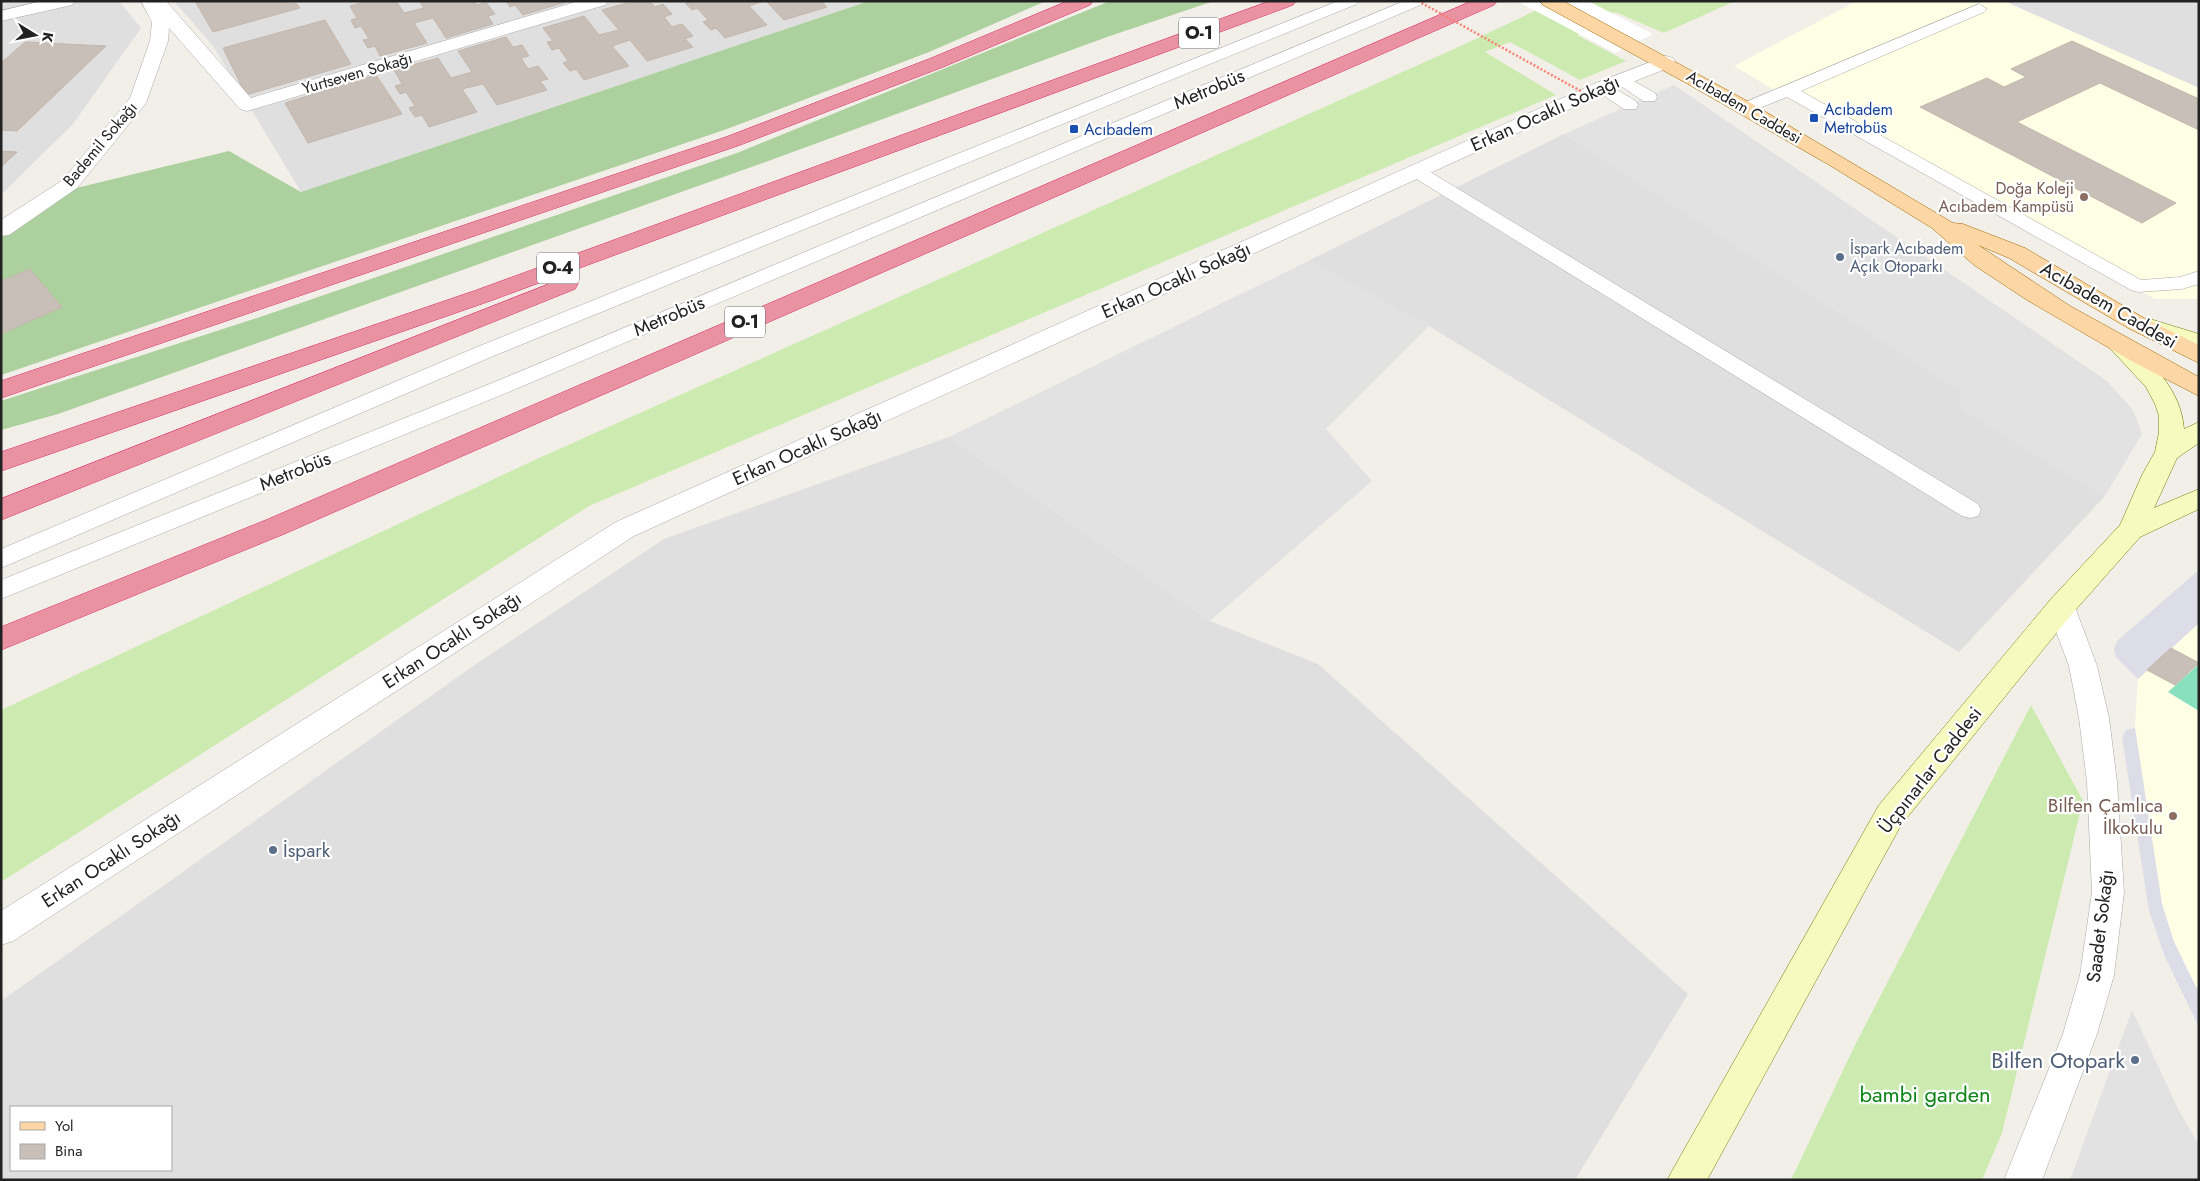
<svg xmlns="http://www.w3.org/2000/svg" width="2200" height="1181" viewBox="0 0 2200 1181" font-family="Jost,sans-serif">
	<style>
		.residential { fill: #e0dfdf; fill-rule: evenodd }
		.education { fill: #ffffe5 }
		.grass { fill: #cdebb0 }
		.forest { fill: #add19e }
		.pitch { fill: #88e0be }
		.parking { fill: #e2e2e2 }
		.plaza { fill: #dddde8 }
		.pier { fill: #fff }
		.building { fill: #c7bfb8; stroke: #c4b6ab }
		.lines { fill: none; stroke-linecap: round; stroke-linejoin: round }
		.lane-casing { stroke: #a9a9a9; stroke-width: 1 }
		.street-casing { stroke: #a9a9a9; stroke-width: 1 }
		.secondary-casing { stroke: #707d05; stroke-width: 1 }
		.primary-casing { stroke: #a06b00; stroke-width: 1 }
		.highway-casing { stroke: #dc2a67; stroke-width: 1 }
		.lane { fill: #fff; fill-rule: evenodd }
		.street { fill: #fff; fill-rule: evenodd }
		.secondary { fill: #f7fabf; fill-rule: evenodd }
		.primary { fill: #fcd6a4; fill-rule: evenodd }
		.highway { fill: #e892a2; fill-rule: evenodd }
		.path-bridge { stroke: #fa8072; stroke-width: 2.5; stroke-dasharray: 2 2; stroke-linecap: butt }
		.transit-dot { fill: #1a4fb4; stroke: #fff; stroke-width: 2 }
		.education-dot { fill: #8d6e63; stroke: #fff; stroke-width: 2 }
		.service-dot { fill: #5c6f8a; stroke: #fff; stroke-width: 2 }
		.labels { text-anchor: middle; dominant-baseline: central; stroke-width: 4.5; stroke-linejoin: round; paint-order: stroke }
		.far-street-label { font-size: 16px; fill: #222; stroke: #fff }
		.far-transit-label { font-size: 16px; fill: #164399; stroke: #fff; text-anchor: start }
		.far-education-label { font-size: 16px; fill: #785e54; stroke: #fff; text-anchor: end }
		.far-service-label { font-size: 16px; fill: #4e5e75; stroke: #fff; text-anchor: start }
		.shield { fill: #fff; stroke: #646464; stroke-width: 1 }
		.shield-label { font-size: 18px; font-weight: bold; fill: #222 }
		.street-label { font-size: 19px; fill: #222; stroke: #fff }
		.education-label { font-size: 19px; fill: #785e54; stroke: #fff; text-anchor: end }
		.service-label { font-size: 19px; fill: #4e5e75; stroke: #fff; text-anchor: start }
		.near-service-label { font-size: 22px; fill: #4e5e75; stroke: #fff; text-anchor: end }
		.near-park-label { font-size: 22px; fill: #0c8416; stroke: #fff }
	</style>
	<rect width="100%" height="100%" fill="#f2efe9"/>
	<!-- residential -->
	<path class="residential" d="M1 1H119L141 28 73 124 1 195Z
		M174 1H869L301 192 213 46Z
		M2004 1H2199V88Z
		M1564 134 1960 391 1961 409 2105 496 1959 652 1429 326 1308 261Z
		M949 437 1210 621 1318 664 1688 994 1575 1180H1V1001L476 664 664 539ZM11 1107H171V1170H11Z"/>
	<!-- education -->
	<path class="education" d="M1857 1H2004L2199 88V299H2155L1781 94 1734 66Z
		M2199 623V993L2174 942 2162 904 2135 728 2138 679Z"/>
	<!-- grass -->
	<path class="grass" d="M1556 1H1735L1664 33 1615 12 1577 35 1626 61 1580 80 1510 42 1485 52 1556 95 589 506 1 882V710L539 458 1465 44Z
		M2031 705 2083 801 2002 1133 1982 1180H1791L1855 1045Z"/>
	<!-- forest -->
	<path class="forest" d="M869 1H1046L929 52 727 129 1 375V221L39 197 229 151 301 192Z
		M1110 1H1214L1107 37 771 160 58 414 1 430V401L263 316 737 153Z"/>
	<!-- pitch -->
	<path class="pitch" d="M2199 664V711L2168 692Z"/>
	<!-- parking -->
	<path class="parking" d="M1674 85 2107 381 2133 410 2142 434 2105 496 2075 480 1961 409 1959 391 1564 134Z
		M1308 261 1429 326 1326 429 1372 481 1210 621 949 437Z
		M2132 1010 2179 1111 2199 1145V1180H2070Z"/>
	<!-- plaza -->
	<path class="plaza" d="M2199 570V623L2138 679 2116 657 2114 650 2117 641Z
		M2135 728 2162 904 2174 942 2199 993V1027L2165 957 2149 911 2122 737 2126 730Z"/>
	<!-- pier -->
	<path class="pier" d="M1517 1H1588L1653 34 1615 53Z"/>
	<!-- building -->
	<path class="building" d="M195 1H271L297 4 300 8 213 32Z
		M369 1H396L404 13 424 8 419 1H474L477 5 486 2 495 14 488 16 493 24 446 38 433 18 414 23 427 43 380 56 375 46 368 48 363 40 369 39 361 26 355 28 351 20 357 18 350 6Z
		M506 1H565L566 2 523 15 515 5 510 7Z
		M634 1H650L655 7 663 4 672 14 664 17 672 27 682 24 693 36 685 39 693 47 647 61 630 40 612 46 629 66 584 80 576 69 570 71 563 63 568 61 559 48 552 50 547 42 553 41 543 28 584 16 599 35 619 30 602 10Z
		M690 1H764L749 6 767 25 725 38 716 28 711 30 703 22 708 20 697 8 692 10 685 3Z
		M766 1H821L827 7 784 20Z
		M325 20 351 64 246 95 223 48Z
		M506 37 513 47 522 45 529 56 521 58 528 69 538 66 548 79 540 81 547 90 497 105 483 84 462 89 477 112 429 127 422 115 415 117 409 108 415 106 406 92 400 94 395 86 402 84 394 70 438 58 451 78 472 72 458 51Z
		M2072 41 2199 99V130L2100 83 2017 122 2176 203 2142 223 1920 107 1987 78 2004 87 2026 77 2011 69Z
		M25 42 106 46 17 131 1 130V63Z
		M376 75 402 114 308 143 285 103Z
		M1 151 17 152 1 167Z
		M30 269 62 307 1 334V281Z
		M2171 648 2199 663 2175 685 2147 670Z"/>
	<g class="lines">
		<!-- lane casing -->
		<g class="lane-casing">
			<path id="lane" d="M1338 1H1359L1357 4 491 357 1 568V549L477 347Z
				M1404 1H1425L1423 4 511 391 1 599V580L497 381Z
				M1979 4 1987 9 1984 12 1801 91 2141 280 2180 277 2199 271V284L2182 289 2138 292 2131 290 1787 97 1747 113 1741 112 1739 108 1741 104Z
				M1621 74 1655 93 1657 97 1655 101H1643L1615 82 1613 79 1615 76Z
				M1603 82 1636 101 1638 105 1636 109H1624L1597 91 1595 87 1597 83Z
				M1416 166 1422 167 1978 504 1981 510 1978 516 1970 518 1962 516 1410 175 1407 171 1410 167Z"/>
		</g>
		<!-- street casing -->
		<g class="street-casing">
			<path id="street" d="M42 1H75L72 5 1 21V11Z
				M141 1H166L251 98 579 1H608L605 5 247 111 240 109 169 28 168 41 146 103 77 188 9 235 1 236V220L63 180 130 98 150 41 152 22Z
				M1666 56 1673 58 1675 62 1673 66 1610 91 634 536 13 941 1 945V911L616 522 1596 83Z
				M2061 596 2071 599 2075 607 2097 666 2109 718 2117 782 2124 892 2114 975 2097 1034 2042 1180H2004L2063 1034 2080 975 2092 892 2087 782 2079 718 2069 666 2047 607 2051 599Z"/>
		</g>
		<!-- secondary casing -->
		<g class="secondary-casing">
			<path id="secondary" d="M2150 319 2199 334V350L2142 332 2138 327 2142 322Z
				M2118 336 2126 339C2153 364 2181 390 2184 429L2199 422V443L2177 458 2154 508 2199 489V509L2140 537 2071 615 1901 825 1707 1180H1667L1879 805 2051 599 2120 525 2142 475 2155 452 2159 432V416L2155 404 2146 387 2106 344 2110 339Z"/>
		</g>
		<!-- primary casing -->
		<g class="primary-casing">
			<path id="primary" d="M1540 1H1563L1749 102 1953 223 1963 224 2025 248 2144 318 2199 345V363L2128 328 2009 258 1978 245 2070 306 2199 377V396L2135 363 2027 300 1974 265 1932 228 1831 166 1688 84 1543 5Z"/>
		</g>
		<!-- highway casing -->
		<g class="highway-casing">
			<path id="highway" d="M1068 1H1093L1090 5 943 67 740 145 1 398V381L726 137 929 59Z
				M1270 1H1296L1293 5 490 301 1 471V452L474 291Z
				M1472 1H1497L1494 5 284 534 1 650V627L266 520Z
				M567 277 575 279 578 284 575 289 1 520V499Z"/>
		</g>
		<!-- lane -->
		<use href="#lane" class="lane"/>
		<!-- street -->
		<use href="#street" class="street"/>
		<!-- secondary -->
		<use href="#secondary" class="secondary"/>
		<!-- primary -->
		<use href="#primary" class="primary"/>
		<!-- highway -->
		<use href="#highway" class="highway"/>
		<!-- path-bridge -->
		<path class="path-bridge" d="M1418 1 1586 94"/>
	</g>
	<!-- markers -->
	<g class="transit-dot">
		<rect x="1809" y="113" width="10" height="10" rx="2.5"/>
		<rect x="1069" y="124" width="10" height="10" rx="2.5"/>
	</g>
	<g class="education-dot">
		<circle cx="2084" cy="197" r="5"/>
		<circle cx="2173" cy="816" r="5"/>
	</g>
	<g class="service-dot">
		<circle cx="1840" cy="257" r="5"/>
		<circle cx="273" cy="850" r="5"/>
		<circle cx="2135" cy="1060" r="5"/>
	</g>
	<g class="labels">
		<!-- far-street labels -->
		<g class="far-street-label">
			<text transform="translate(357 73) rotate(-16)">Yurtseven Sokağı</text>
			<text transform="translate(1744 107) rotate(30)">Acıbadem Caddesi</text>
			<text transform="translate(100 144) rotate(-50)">Bademil Sokağı</text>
		</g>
		<!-- far-transit labels -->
		<g class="far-transit-label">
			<text x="1824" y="109">Acıbadem<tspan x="1824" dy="18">Metrobüs</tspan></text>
			<text x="1084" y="129">Acıbadem</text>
		</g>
		<!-- far-education labels -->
		<g class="far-education-label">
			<text x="2074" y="188">Doğa Koleji<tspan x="2074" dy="18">Acıbadem Kampüsü</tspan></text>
		</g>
		<!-- far-service labels -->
		<g class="far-service-label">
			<text x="1850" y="248">İspark Acıbadem<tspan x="1850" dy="18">Açık Otoparkı</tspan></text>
		</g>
		<!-- shield labels -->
		<g class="shield">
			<rect x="1179" y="17.5" width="40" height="31" rx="4"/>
			<rect x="537" y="252.5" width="42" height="31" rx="4"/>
			<rect x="725" y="306.5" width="40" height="31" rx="4"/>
		</g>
		<g class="shield-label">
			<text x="1199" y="33">O-1</text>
			<text x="558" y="268">O-4</text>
			<text x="745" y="322">O-1</text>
		</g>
		<!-- street labels -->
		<g class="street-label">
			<text transform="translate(1209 89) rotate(-23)">Metrobüs</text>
			<text transform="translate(1545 113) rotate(-24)">Erkan Ocaklı Sokağı</text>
			<text transform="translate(1176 280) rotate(-24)">Erkan Ocaklı Sokağı</text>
			<text transform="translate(2109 305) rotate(30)">Acıbadem Caddesi</text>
			<text transform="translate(669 316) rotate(-23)">Metrobüs</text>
			<text transform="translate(807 447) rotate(-24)">Erkan Ocaklı Sokağı</text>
			<text transform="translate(295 471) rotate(-22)">Metrobüs</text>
			<text transform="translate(452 640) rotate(-33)">Erkan Ocaklı Sokağı</text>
			<text transform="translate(1930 770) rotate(-52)">Üçpınarlar Caddesi</text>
			<text transform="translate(111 859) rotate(-33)">Erkan Ocaklı Sokağı</text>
			<text transform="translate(2100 926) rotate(-83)">Saadet Sokağı</text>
		</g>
		<!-- education labels -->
		<g class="education-label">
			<text x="2163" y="805">Bilfen Çamlıca<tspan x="2163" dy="22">İlkokulu</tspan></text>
		</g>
		<!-- service labels -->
		<g class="service-label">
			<text x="283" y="850">İspark</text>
		</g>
		<!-- near-service labels -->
		<g class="near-service-label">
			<text x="2125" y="1060">Bilfen Otopark</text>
		</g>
		<!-- near-park labels -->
		<g class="near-park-label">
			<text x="1925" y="1094">bambi garden</text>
		</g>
	</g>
	<!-- border -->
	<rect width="2200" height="1181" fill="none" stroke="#222222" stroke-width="5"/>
	<!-- legend -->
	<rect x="10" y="1106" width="162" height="65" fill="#ffffff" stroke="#a7a7a7"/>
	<rect x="20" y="1122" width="25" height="8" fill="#fcd6a4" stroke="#a7a7a7"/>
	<text x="55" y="1131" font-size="15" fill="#222222">Yol</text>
	<rect x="20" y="1144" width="25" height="15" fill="#c7bfb8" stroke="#a7a7a7"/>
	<text x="55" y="1156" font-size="15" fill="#222222">Bina</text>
	<!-- north arrow -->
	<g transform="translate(35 35) rotate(100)" stroke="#ffffff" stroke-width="4" paint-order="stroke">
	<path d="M0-4L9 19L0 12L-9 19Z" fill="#222222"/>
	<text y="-8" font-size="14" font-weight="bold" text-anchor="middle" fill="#222222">K</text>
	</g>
</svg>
